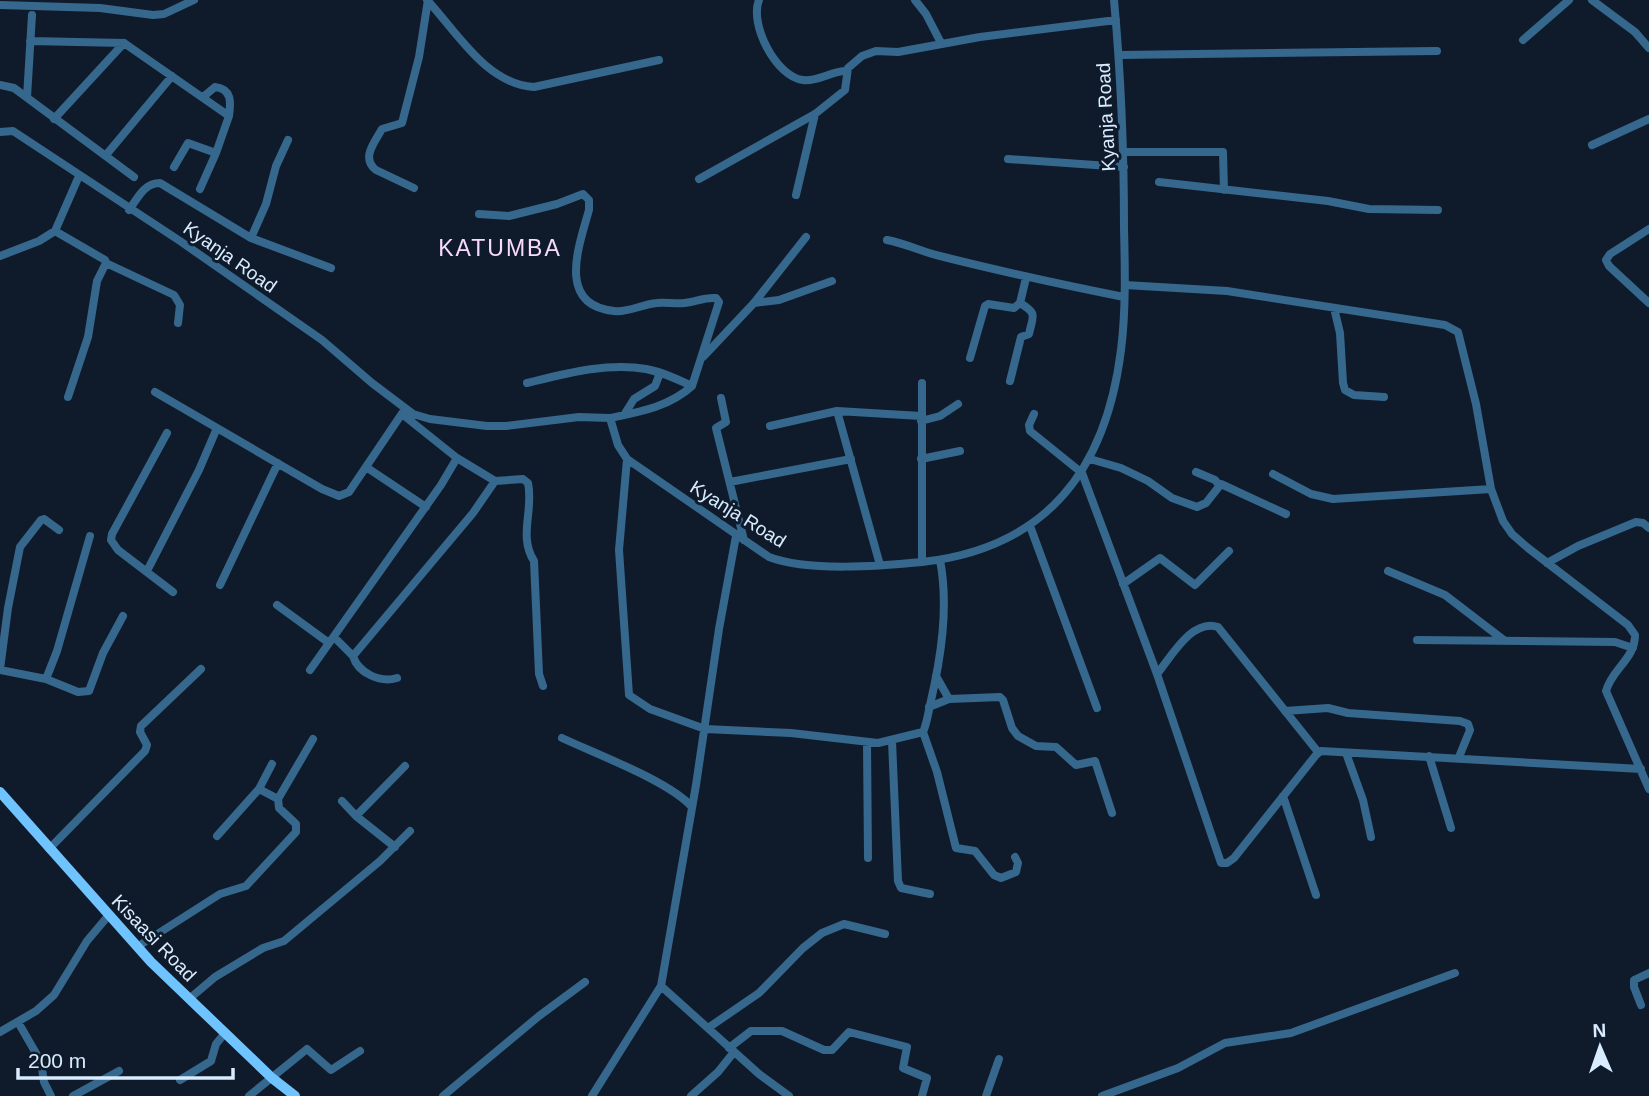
<svg xmlns="http://www.w3.org/2000/svg" width="1649" height="1096" viewBox="0 0 1649 1096" font-family="Helvetica,sans-serif">
	<style>
		.lines { fill: none; stroke-linecap: round; stroke-linejoin: round }
		.street { stroke: #36688d; stroke-width: 8 }
		.secondary { stroke: #6fc3ff; stroke-width: 10 }
		.labels { text-anchor: middle; dominant-baseline: central; stroke-width: 6; stroke-linejoin: round; paint-order: stroke }
		.street-label { font-size: 19px; fill: #d8ebff; stroke: #0f1b2b }
		.quarter-label { font-size: 23px; letter-spacing: 2px; fill: #f6daff; stroke: #0f1b2b }
	</style>
	<rect width="100%" height="100%" fill="#0f1b2b"/>
	<g class="lines">
		<!-- street -->
		<path class="street" d="M427 0C457 32 486 84 534 87L659 60
			M759 0C749 24 776 77 803 80 818 82 831 71 846 71
			M915 0 926 14 941 43
			M1592 0 1635 32 1649 48
			M0 5 100 8 153 15 164 14 194 0
			M1523 40 1569 0
			M30 41 124 43
			M1119 55 1437 51
			M0 85 14 88 134 177
			M27 97 32 15
			M203 97 215 87C232 89 231 102 229 116
			M54 119 124 43 229 116 216 153 200 189
			M0 132 13 131 180 241 322 340 372 383 413 414 430 419 487 426H506L579 417 610 418 618 445 627 459 769 557C808 572 880 566 922 562 1047 548 1106 470 1121 350 1126 310 1125 269 1124 228 1124 152 1121 76 1114 0
			M1592 145 1649 119
			M1124 152H1223L1224 190
			M106 155 172 76
			M1008 159 1124 167
			M174 167 188 143 216 153
			M699 179 815 114 845 90 848 68 862 56 876 51 898 52 980 37 1116 20
			M1159 182 1328 201 1369 209 1438 210
			M414 188 376 170C361 158 374 143 382 129L402 123 419 57 428 0
			M796 195 815 114
			M129 210C138 198 144 183 160 183L251 238 331 268
			M479 214 509 216 557 204 583 194 589 200V210C579 246 556 305 614 311 628 313 642 304 657 303 666 302 675 304 684 303 695 302 704 297 716 298L719 302 692 386C669 407 639 412 610 418
			M1649 229 1610 254 1606 260 1609 266 1649 303
			M55 231 105 260 106 263 97 281 88 337 68 397
			M251 238 266 204 276 166 288 140
			M887 240C908 244 924 253 944 257 1004 272 1064 285 1124 297
			M0 256 39 241 55 231 79 176
			M106 263 174 295 180 305 178 323
			M1125 285 1227 291 1445 325 1458 332 1476 404 1491 489 1503 521 1512 534 1528 548 1628 625 1635 635C1635 659 1612 669 1606 691L1649 789
			M754 303 779 300 832 281
			M1334 308 1340 333 1343 383 1345 390 1354 395 1384 397
			M703 357 754 303 806 237
			M970 358 985 306 988 304 1014 308 1020 303
			M1010 381 1021 337 1029 334C1033 315 1038 314 1020 303L1026 278
			M527 383C564 374 607 362 646 369 662 372 677 379 692 386
			M922 383V562
			M155 392 322 489 339 496 349 492 403 412
			M721 398 726 422 716 428 744 540
			M837 411 880 565
			M402 414 457 458 495 481 523 479 528 483C534 510 518 536 534 561L539 674 543 686
			M1034 414 1029 425 1030 431 1082 473 1157 674 1221 863H1227L1234 858 1316 755 1321 751 1641 769
			M624 415 634 399 655 386 660 373
			M921 421 940 416 958 404
			M770 426 837 411 921 416
			M167 433 112 534 111 540 118 550 173 592
			M627 459 619 550 629 695 650 709 705 729 791 733 878 743 923 732C927 723 928 714 930 705 941 658 949 607 940 560
			M921 459 960 451
			M1090 459 1121 468 1148 481 1172 498 1197 507 1206 503 1221 484 1286 514
			M366 467 426 507
			M1196 472 1215 480 1219 485
			M1273 474 1311 494 1333 499 1491 489
			M730 482 851 459
			M1030 526 1097 708
			M1547 563 1578 546 1636 522 1643 523 1649 528
			M147 571 199 470 217 428
			M1388 571 1445 595 1505 641
			M1123 584 1160 558 1195 585 1229 551
			M220 585 278 463
			M277 605 329 643
			M334 637 353 656
			M1417 640 1615 642 1633 648
			M0 669 8 608 20 547 41 520 44 519 59 530
			M0 670 46 679 78 692 89 691 103 653 123 616
			M310 670 441 485 457 458
			M1157 674C1171 657 1192 618 1218 627L1318 752
			M936 676 949 699
			M397 678C380 683 358 673 353 656L473 513 495 481
			M46 679 57 651 90 536
			M929 707 949 699 1000 697 1003 700 1012 728 1018 736 1036 746 1056 747 1076 765 1095 761 1112 813
			M1285 711 1328 708 1348 713 1460 721 1468 724 1470 730 1459 757
			M923 732 937 772 956 848 975 851 994 875 1001 878 1016 872 1018 863 1015 857
			M562 738C596 754 669 781 692 807
			M892 741 898 881 901 888 930 894
			M867 742 868 858
			M1346 753 1363 800 1371 837
			M1429 756 1451 828
			M259 789 278 799
			M1283 796 1316 895
			M342 801 356 816 395 847
			M356 816 405 766
			M217 836 259 789 272 764
			M49 849 145 751 147 745 140 732 141 726 201 669
			M137 947 220 894 246 886 296 832V824L279 808 278 799 313 739
			M661 986 759 1074 789 1096
			M189 999 215 977 263 948 284 941 380 861 410 831
			M1641 1005 1634 987V980L1649 973
			M18 1022 41 1062 44 1082 51 1096
			M708 1028 759 993 803 948 822 933 844 924 885 934
			M0 1032 36 1011 54 995 87 941 108 916
			M729 1048 751 1031H782L824 1050H832L849 1032 907 1047 903 1068 927 1078 922 1096
			M180 1080 211 1061 216 1044 225 1033
			M73 1096 119 1071
			M249 1096 307 1049 331 1070 360 1051
			M443 1096 539 1016 585 982
			M592 1096 661 986 696 785 719 629 736 536
			M691 1096 718 1072 734 1052
			M986 1096 999 1059
			M1102 1096 1178 1068 1225 1043 1291 1033 1455 973"/>
		<!-- secondary -->
		<path class="secondary" d="M0 792 151 962 272 1078 295 1096"/>
	</g>
	<g class="labels">
		<!-- street labels -->
		<g class="street-label">
			<text transform="translate(1106 117) rotate(-93)">Kyanja Road</text>
			<text transform="translate(230 257) rotate(35)">Kyanja Road</text>
			<text transform="translate(738 514) rotate(32)">Kyanja Road</text>
			<text transform="translate(154 938) rotate(46)">Kisaasi Road</text>
		</g>
		<!-- quarter labels -->
		<g class="quarter-label">
			<text x="500" y="248">KATUMBA</text>
		</g>
	</g>
	<!-- north arrow -->
	<g transform="translate(1600 1047) rotate(358)" stroke="#0f1b2b" stroke-width="5" paint-order="stroke">
	<path d="M0-5L12 26L0 18L-12 26Z" fill="#d8ebff"/>
	<text y="-10" font-size="19" font-weight="bold" text-anchor="middle" fill="#d8ebff">N</text>
	</g>
	<!-- scale -->
	<path d="M18 1068v10h215v-10" fill="none" stroke="#d8ebff" stroke-width="3.5"/>
	<text x="28" y="1068" font-size="21" fill="#d8ebff" stroke="#0f1b2b" stroke-width="5" paint-order="stroke">200 m</text>
</svg>
